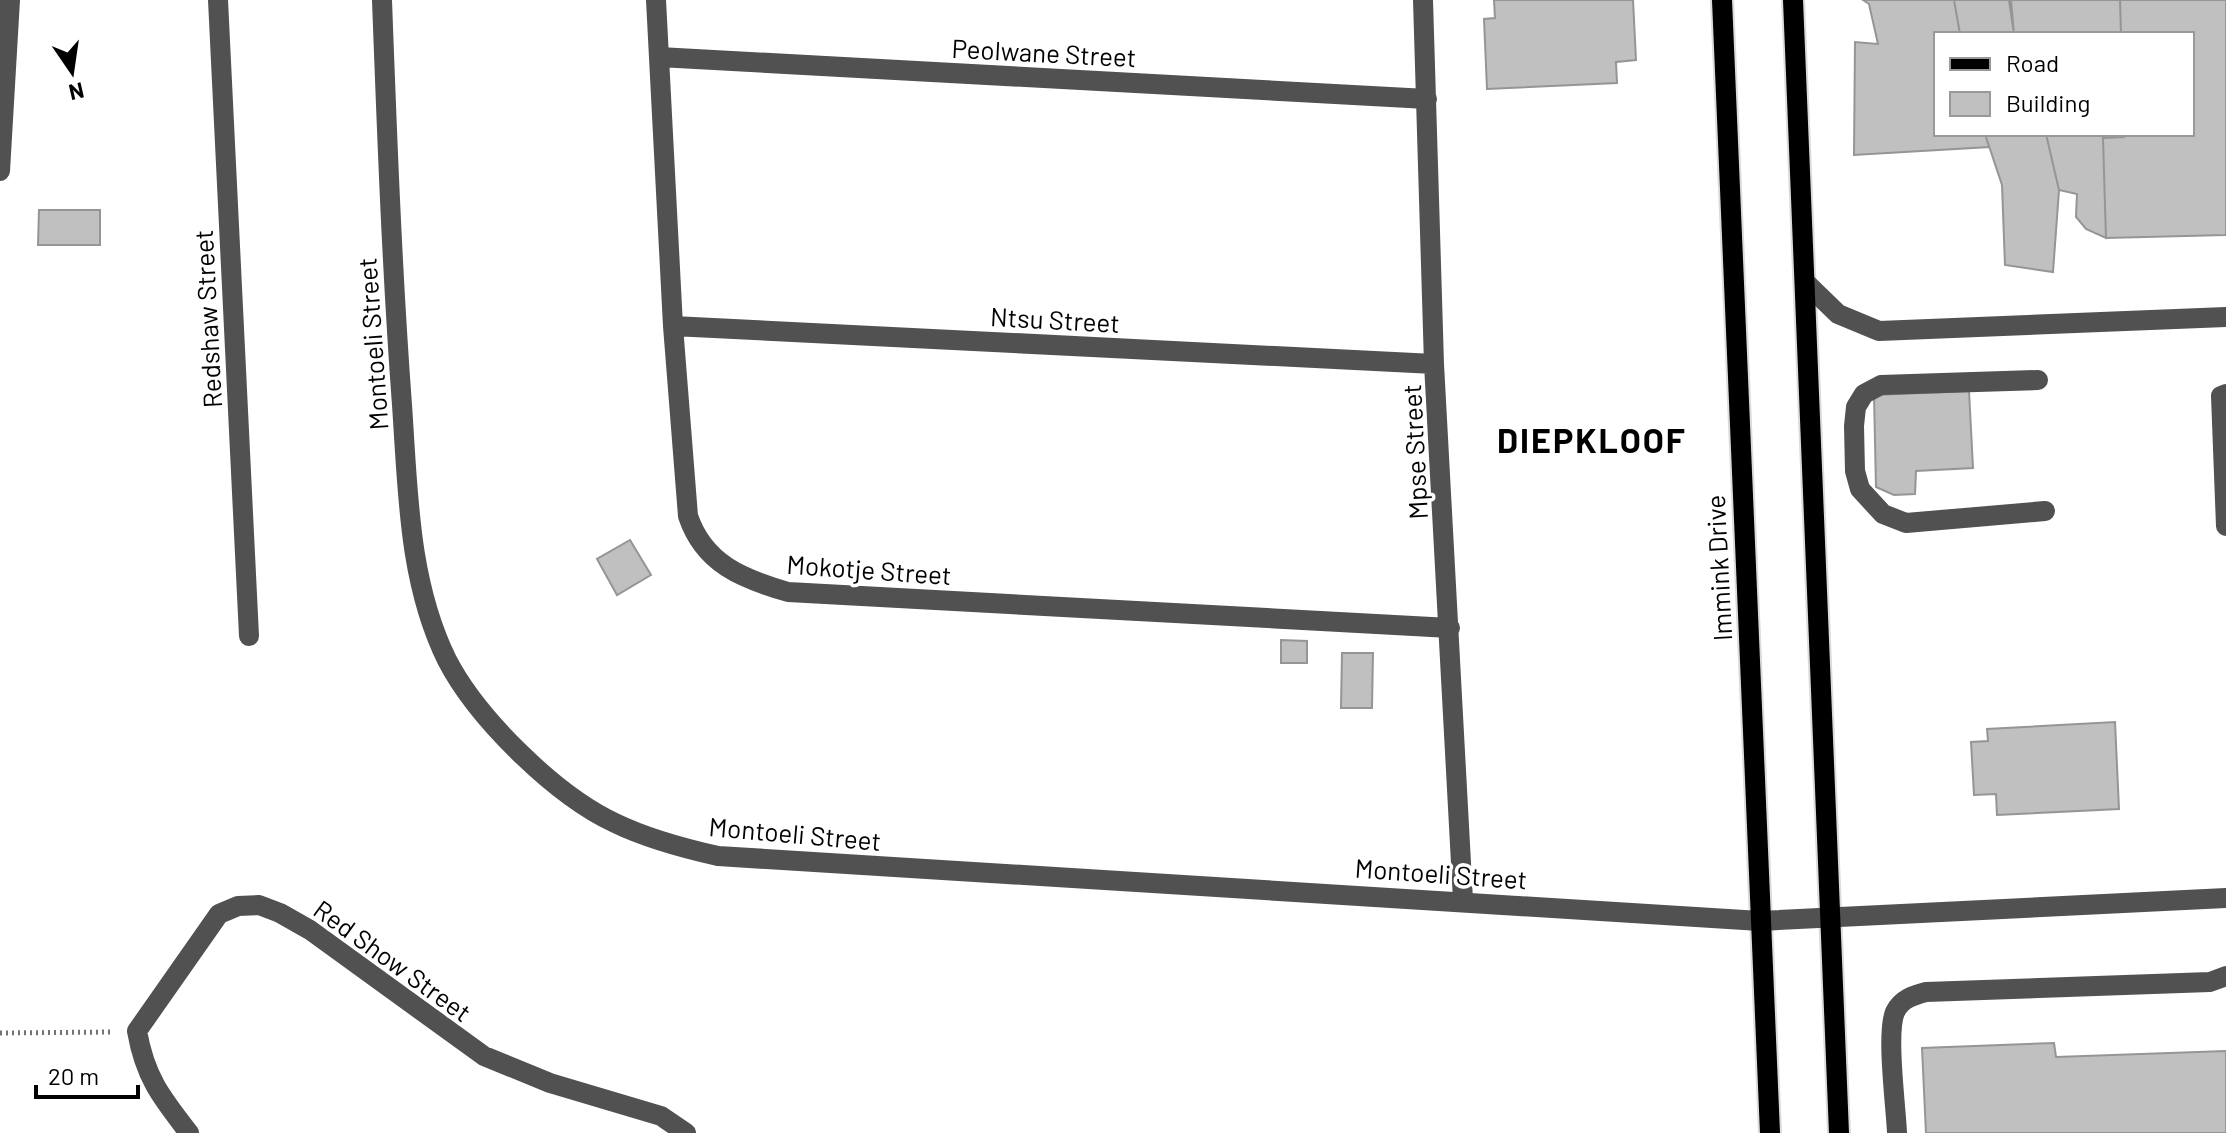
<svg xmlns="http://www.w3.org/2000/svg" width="2226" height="1133" viewBox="0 0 2226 1133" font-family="Barlow,sans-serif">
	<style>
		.building { fill: #c0c0c0; stroke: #959595; stroke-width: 2 }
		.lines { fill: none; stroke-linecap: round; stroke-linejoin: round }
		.major-casing { stroke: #dbdbdb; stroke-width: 24 }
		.path { stroke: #737373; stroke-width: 5; stroke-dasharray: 2 4; stroke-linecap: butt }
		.minor { stroke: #515151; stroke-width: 20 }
		.major { stroke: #000; stroke-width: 20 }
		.labels { text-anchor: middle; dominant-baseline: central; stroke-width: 7; stroke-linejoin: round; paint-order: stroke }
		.street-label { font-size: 26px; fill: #000; stroke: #fff }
		.district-label { font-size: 34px; font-weight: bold; letter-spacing: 2px; fill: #000; stroke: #fff }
	</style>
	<rect width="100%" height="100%" fill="#fff"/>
	<!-- building -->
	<path class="building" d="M1494 0H1633L1636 60 1616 62 1617 83 1487 89 1484 19 1495 18Z
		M1863 0H1954L1960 34H1936V134H1985L1989 147 1854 155 1855 42 1878 44 1869 4Z
		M1954 0H2009L2014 34H1960Z
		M2011 0H2120L2121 34H2014Z
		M2120 0H2226V235L2106 238 2103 138 2124 137V134H2192V34H2121Z
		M1985 134H2046L2059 190 2053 272 2005 265 2002 185Z
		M2046 134H2124V137L2103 138 2106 238 2086 229 2076 217 2077 194 2059 190Z
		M39 210H100V245H38Z
		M1969 391 1973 468 1916 471 1915 494 1894 495 1876 487 1874 395Z
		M630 540 651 575 617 595 597 559Z
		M1281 640 1307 641V663H1281Z
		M1342 653H1373L1372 708H1341Z
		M2115 722 2119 809 1997 815 1996 794 1974 795 1971 742 1988 741 1987 729Z
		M2054 1043 2056 1057 2226 1051V1133H1926L1922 1048Z"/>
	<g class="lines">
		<!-- major casing -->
		<g class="major-casing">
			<path id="major" d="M1722 0 1770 1133
				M1793 0 1839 1133"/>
		</g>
		<!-- path -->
		<path class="path" d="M0 1033 112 1032"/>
		<!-- minor -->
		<path class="minor" d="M218 0 249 636
			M382 0C387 135 392 270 402 405 408 490 408 581 447 660 477 718 555 795 615 823 648 839 682 848 718 856L1760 921 2226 898
			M656 0 673 326 688 516C704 564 743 579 788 592L1450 628
			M1423 0 1434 364 1463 900
			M659 57 1427 99
			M0 171 10 0
			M1805 282 1838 314 1879 331 2226 317
			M673 326 1434 364
			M2038 380 1881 385 1864 394 1856 407 1854 426 1855 471 1860 489 1883 514 1906 523 2045 511
			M2226 394 2221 396 2226 526
			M189 1133C161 1097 145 1077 137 1031L219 914 238 906 259 905 280 913 310 930 484 1056 550 1083 661 1116 686 1133
			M1897 1133C1896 1107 1886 1033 1895 1012 1901 999 1914 995 1926 992L2210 982 2226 976"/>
		<!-- major -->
		<use href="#major" class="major"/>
	</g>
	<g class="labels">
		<!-- street labels -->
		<g class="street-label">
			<text transform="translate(1044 52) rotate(3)">Peolwane Street</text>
			<text transform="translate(207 319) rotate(-93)">Redshaw Street</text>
			<text transform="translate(1055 319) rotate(3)">Ntsu Street</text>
			<text transform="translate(372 344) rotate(-94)">Montoeli Street</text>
			<text transform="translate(1414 452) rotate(-93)">Mpse Street</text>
			<text transform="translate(1718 568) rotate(-93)">Immink Drive</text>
			<text transform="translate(869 569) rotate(4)">Mokotje Street</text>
			<text transform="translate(795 833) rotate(5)">Montoeli Street</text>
			<text transform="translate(1441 873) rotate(4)">Montoeli Street</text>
			<text transform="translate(393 960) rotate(36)">Red Show Street</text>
		</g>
		<!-- district labels -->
		<g class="district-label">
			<text x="1592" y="439">DIEPKLOOF</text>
		</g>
	</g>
	<!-- legend -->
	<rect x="1934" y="32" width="260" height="104" fill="#ffffff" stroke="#999999" stroke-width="2"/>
	<rect x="1950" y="58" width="40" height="12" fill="#000000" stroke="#999999" stroke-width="2"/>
	<text x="2006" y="72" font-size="24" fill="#000000">Road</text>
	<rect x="1950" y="92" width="40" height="24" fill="#c0c0c0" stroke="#999999" stroke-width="2"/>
	<text x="2006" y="112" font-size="24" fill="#000000">Building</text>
	<!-- north arrow -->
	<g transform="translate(72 72) rotate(167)" stroke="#ffffff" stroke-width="6" paint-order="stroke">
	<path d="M0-6L14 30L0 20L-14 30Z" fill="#000000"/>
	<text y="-12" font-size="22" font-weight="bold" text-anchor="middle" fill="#000000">N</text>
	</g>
	<!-- scale -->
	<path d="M36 1085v12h102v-12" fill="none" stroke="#000000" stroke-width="4"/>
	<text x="48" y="1085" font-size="24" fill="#000000" stroke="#ffffff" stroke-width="6" paint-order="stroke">20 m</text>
</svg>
